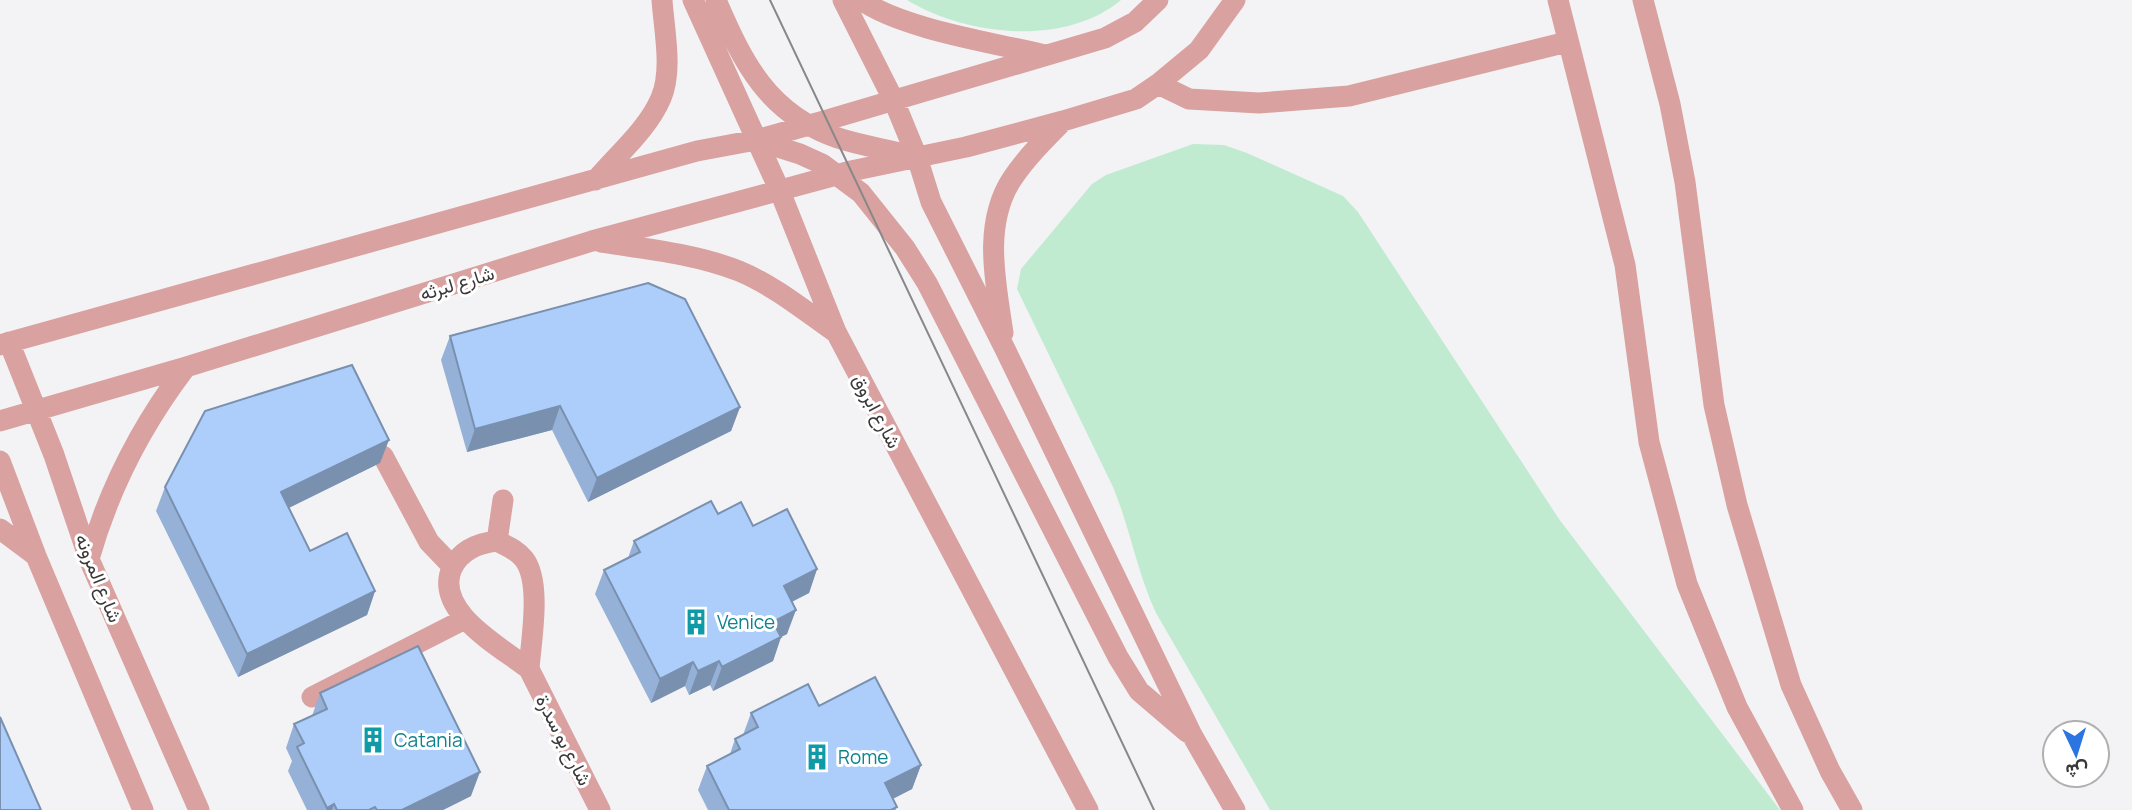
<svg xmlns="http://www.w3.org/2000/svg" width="2132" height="810" viewBox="0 0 2132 810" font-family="Manrope,Vazirmatn,sans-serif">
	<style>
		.green { fill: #c0ebd1 }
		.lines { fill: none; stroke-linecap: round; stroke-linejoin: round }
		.minor { stroke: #d9a1a0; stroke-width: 21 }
		.tram { stroke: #888889; stroke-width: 2 }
		.wall { fill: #95b1d7 }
		.shaded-wall { fill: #7990af }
		.building { fill: #adcefa; stroke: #7990af; stroke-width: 2 }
		.labels { text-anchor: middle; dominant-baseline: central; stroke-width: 6; stroke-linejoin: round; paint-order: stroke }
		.street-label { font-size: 19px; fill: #393939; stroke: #fff }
		.culture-label { font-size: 19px; fill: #0d838f; stroke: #fff; text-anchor: start }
	</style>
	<rect width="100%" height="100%" fill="#f3f3f5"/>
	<!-- green -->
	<path class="green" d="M907 0H1121C1065 47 966 36 907 0Z
		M1193 144 1224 145 1247 153 1343 196 1358 212 1559 519 1780 810H1270L1156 613C1137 572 1130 528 1113 487L1017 289 1021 269 1092 184 1106 175Z"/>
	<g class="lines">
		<!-- minor -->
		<path class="minor" d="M693 0 779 189 836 332 1088 810
			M716 0C743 63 768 114 838 138 862 146 887 149 912 156
			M843 0 894 101 917 157 931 202 1005 349 1192 735 1235 810
			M861 0C902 29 995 43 1045 55
			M1558 0 1625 265 1649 442 1687 584 1737 707 1793 810
			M1643 0 1670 104 1685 182 1714 405 1737 505 1791 685 1830 771 1852 810
			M1158 84 1189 99 1259 103 1349 96 1567 42
			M756 140 800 154 822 164 861 193 905 248 927 283 1118 657 1139 691 1187 732
			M596 180C617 155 648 129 661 98 673 70 664 30 662 0
			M601 242C647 249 696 254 739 271 773 285 805 311 835 332
			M1003 333C996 284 982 225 1012 179 1026 158 1044 140 1062 122
			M9 342 54 455 89 559 199 810
			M0 345 697 151 756 140 827 120 1105 38 1135 22 1158 0
			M0 421 186 367 592 241 851 171 966 147 1063 121 1136 99 1158 84 1199 50 1235 0
			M383 456 429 542 453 567
			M0 461 36 556 143 810
			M0 529 35 555
			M497 541C507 546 517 550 524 559 542 582 531 641 529 669 501 647 433 611 452 568 461 550 478 543 497 541Z
			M497 541 503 500
			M89 559C109 488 141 426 186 367
			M529 669 600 810
			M312 697 465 619"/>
		<!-- tram -->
		<path class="tram" d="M770 0 1154 810"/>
	</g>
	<!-- wall -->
	<path class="wall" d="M450 336 740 407 731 431 588 502 552 430 467 452 441 360Z
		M380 463 289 508 310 551 375 591 367 615 238 677 156 511 165 487Z
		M718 514 753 526 817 569 809 593 792 602 787 634 781 637 773 661 713 691 710 685 689 695 685 686 651 703 595 594 604 570 628 558 634 541Z
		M320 693 471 796 443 810H307L288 771 292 761 286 748 294 724 312 716Z
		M819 706 921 765 912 789 893 799 896 810H708L698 790 707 766 730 754 735 739 743 735 751 713Z"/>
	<!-- shaded-wall -->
	<path class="shaded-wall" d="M560 406 552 430 467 452 475 429Z
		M740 407 731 431 588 502 597 478Z
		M389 440 380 463 272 516 281 492Z
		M817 569 809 593 775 610 784 586Z
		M375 591 367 615 238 677 247 654Z
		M796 610 787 634 781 637 773 661 713 691 722 667 773 622Z
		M719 661 710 685 689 695 698 671Z
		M693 662 685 686 651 703 660 679Z
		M921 765 912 789 876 807 885 783Z
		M480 772 471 796 443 810H402Z
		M334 804 332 810H326L327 808Z"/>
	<!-- building -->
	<path class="building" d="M648 283 685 299 740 407 597 478 560 406 475 429 450 336Z
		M352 365 389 440 281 492 310 551 347 533 375 591 247 654 165 487 205 411Z
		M711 501 718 514 741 502 753 526 787 509 817 569 784 586 796 610 773 622 781 637 722 667 719 661 698 671 693 662 660 679 604 570 640 552 634 541Z
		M418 646 480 772 402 810H377L375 807 369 810H337L334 804 327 808 297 747 304 743 294 724 327 709 320 693Z
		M875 677 921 765 885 783 897 807 891 810H729L707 766 740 749 735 739 758 727 751 713 808 684 819 706Z
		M0 717 41 810H0Z"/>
	<!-- icons -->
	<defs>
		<g id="building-bare" transform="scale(2.1)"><path d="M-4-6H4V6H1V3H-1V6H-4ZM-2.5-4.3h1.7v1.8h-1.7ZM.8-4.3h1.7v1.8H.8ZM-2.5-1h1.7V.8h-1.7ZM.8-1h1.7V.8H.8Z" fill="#0f9aa8" stroke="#fff" stroke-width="2.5" paint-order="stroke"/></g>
	</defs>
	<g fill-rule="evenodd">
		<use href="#building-bare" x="696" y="622"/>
		<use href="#building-bare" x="373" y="740"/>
		<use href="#building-bare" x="817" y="757"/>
	</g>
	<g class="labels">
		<!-- street labels -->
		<g class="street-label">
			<text transform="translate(457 283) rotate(-17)">شارع لبرثه</text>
			<text transform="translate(877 411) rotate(62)">شارع ابروق</text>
			<text transform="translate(99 578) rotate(68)">شارع المرونه</text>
			<text transform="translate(564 740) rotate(63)">شارع بو سدرة</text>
		</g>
		<!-- culture labels -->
		<g class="culture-label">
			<text x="717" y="622">Venice</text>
			<text x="394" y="740">Catania</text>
			<text x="838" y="757">Rome</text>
		</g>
	</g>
	<!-- north arrow -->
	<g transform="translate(2076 754) rotate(176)"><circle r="33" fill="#ffffff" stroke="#b0b0b0" stroke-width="2"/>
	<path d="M0-5L12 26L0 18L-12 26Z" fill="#2a75e1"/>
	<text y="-10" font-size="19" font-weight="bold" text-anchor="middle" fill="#393939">ش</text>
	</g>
</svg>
